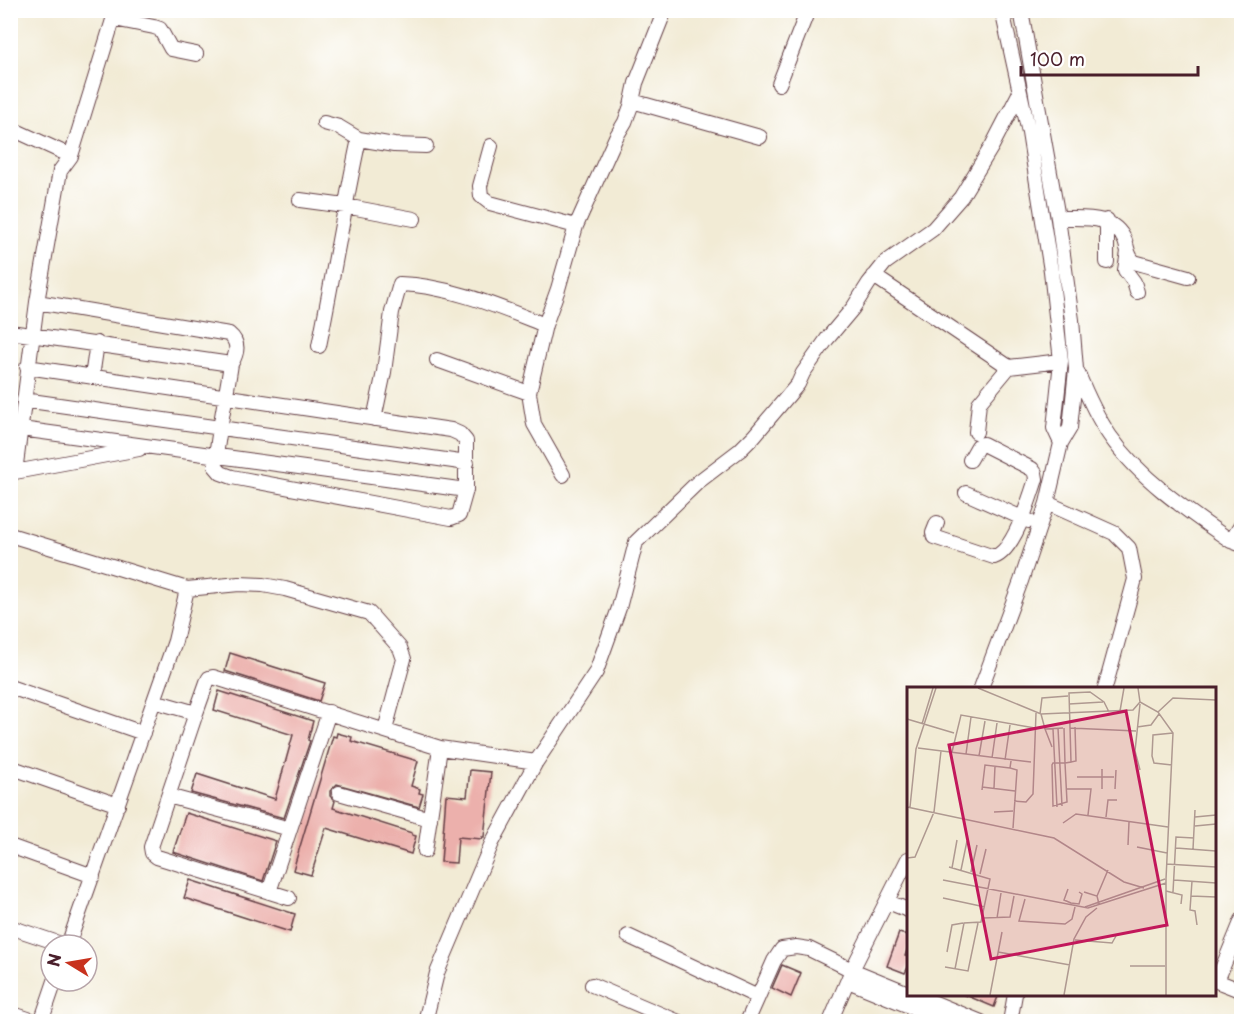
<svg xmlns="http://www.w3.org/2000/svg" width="1252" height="1032" viewBox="0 0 1252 1032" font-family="'Playpen Sans',sans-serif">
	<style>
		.building { fill: #ecb0ac }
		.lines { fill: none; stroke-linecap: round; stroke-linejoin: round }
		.minor-casing { stroke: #633e44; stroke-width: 16 }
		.minor { stroke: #fff; stroke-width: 14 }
		.inset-road { fill: none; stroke: #af9991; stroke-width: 1.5 }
		.view { fill: #c2185b; fill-opacity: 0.15; stroke: #c2185b; stroke-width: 3 }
		.inset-edge { fill: none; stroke: #4a1f2b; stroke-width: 3 }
	</style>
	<rect width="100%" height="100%" fill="#fff"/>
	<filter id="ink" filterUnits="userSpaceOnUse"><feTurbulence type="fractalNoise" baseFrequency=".0167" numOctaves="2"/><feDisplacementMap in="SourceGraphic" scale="12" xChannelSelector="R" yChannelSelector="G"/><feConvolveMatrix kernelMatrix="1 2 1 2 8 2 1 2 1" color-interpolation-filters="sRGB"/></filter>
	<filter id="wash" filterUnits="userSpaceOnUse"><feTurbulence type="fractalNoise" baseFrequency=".008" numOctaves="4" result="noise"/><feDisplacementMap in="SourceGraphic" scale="24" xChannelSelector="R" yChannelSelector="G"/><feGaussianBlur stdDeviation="1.35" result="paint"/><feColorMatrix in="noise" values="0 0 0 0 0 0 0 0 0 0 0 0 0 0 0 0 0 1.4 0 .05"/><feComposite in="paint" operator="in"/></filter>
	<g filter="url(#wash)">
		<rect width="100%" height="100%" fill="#f2ebd5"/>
		<g id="blocks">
			<!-- building -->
			<path class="building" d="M230 653 325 683 319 701 225 671Z
				M219 691 313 721 308 740 310 741 308 747 284 818 191 793 197 774 275 799 293 735 214 710Z
				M337 733 352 737 351 741 418 761 411 786 420 789 419 793 423 794 419 807 337 784 330 791V796L335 801 333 808 412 833V835L416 836 411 854 326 828 311 875 293 870 333 736 336 737Z
				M470 770 491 772 484 837H482V839L458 837 456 863 441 862 446 795 467 797Z
				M186 813 276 841 263 881 173 852Z
				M190 880 295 914 290 932 184 898Z
				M899 933 909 936V944L905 956 909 957V965L905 973 887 966Z
				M782 965 801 973 791 997 772 988Z
				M963 994H999L994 1007Z"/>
		</g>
	</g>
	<g filter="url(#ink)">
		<use href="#blocks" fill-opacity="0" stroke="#633e44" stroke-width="1.5"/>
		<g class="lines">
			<!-- minor casing -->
			<g class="minor-casing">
				<path id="minor" d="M1002 10 1029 133 1051 271 1061 361 1054 428 1061 443
					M114 19 154 27 160 29 171 49 196 54
					M779 84 808 10
					M632 101 760 137
					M324 123 339 127 359 139 394 145 426 146
					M10 128 71 156
					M491 146 480 186 481 196 490 203 576 226
					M300 200 345 206 414 219
					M1058 218C1082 219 1113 213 1125 241 1128 249 1127 255 1134 262L1188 277
					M1107 220V262
					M1128 252 1125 270 1134 282 1137 292
					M874 276 1009 367
					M37 302 229 334C240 343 237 354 231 364
					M10 332 231 364C226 398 218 432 215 466L221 473 232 477 451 518 459 515 466 490V441L460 434 451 430 27 367
					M319 346C333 277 344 208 359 139
					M437 360 529 393
					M1077 371C1086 393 1096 416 1110 436 1140 479 1189 512 1231 541L1242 545
					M92 377 97 343
					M24 400 467 463
					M374 419 384 372 392 312 400 284C448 285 501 308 545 325
					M21 429 466 490
					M976 432 979 403 1009 367 1061 361
					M15 472 139 449
					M10 473 15 472 37 302 60 171 71 156 116 10
					M563 475 534 424 529 393 545 325 558 289 576 226 616 137 625 122 631 106 636 83 665 10
					M966 493 1029 521
					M1047 503 1114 533 1129 548 1135 579 1105 688
					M937 523 933 533 934 537 994 557C1014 551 1030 498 1036 479L1035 473 1032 469 983 444 978 446 970 460
					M10 535 187 589 239 584 263 585 285 589 369 613 400 648 404 659 385 730
					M1231 541 1242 524
					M10 687 143 733
					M981 688 1021 581 1047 503 1061 443 1070 428 1076 369 1072 320 1058 218 1021 10
					M154 701 196 713 207 682 209 678 213 677 440 748 536 762
					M196 713 151 847 152 853 157 857 289 898
					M10 767 118 805
					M339 793 430 819
					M168 796 290 829
					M10 846 93 876
					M425 851 440 748
					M269 892 329 712
					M888 902 908 910
					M10 927 64 945
					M628 936 758 997
					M68 945 175 641 187 589
					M1214 980 1242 991
					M848 981 946 1021
					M1217 981 1242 920
					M592 985 679 1022
					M913 994 981 1022
					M10 1013 37 1022
					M41 1022 55 981
					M425 1022 437 973 492 843 536 762 596 672 619 608 636 542 698 482 740 450 754 436 798 384 803 373 827 339 853 308 869 283 885 263 933 229 961 197 992 146 1020 92
					M747 1022 774 961 782 949 796 947 809 949 852 970 908 993
					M830 1022 852 970 908 859
					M1010 1022 1015 994"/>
			</g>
			<!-- minor -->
			<use href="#minor" class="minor"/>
		</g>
	</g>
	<!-- overview -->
	<g transform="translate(907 687)">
		<rect width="309" height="309" fill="#f2ebd5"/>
		<path class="inset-road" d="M71 1 134 27 226 23 233 15M231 1 233 15 251 25 266 46 259 192V308M162 17 196 15M233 17 228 64 233 83M213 24 217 1M251 25 266 11 309 13M133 27 135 11 161 9M134 27 138 42 156 41M0 32 47 46M15 37 26 1M230 40 244 38 252 27M151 41 155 119M157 41 158 76 160 115 146 119 145 78 146 76H158L164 75 162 6 183 5 197 15 202 25M163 41 229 44M138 42 145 60M146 42 150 120M11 61 124 75M45 65 54 28 128 41M59 67 64 30M72 69 78 34M85 71 90 36M98 73 103 38M104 74 103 81 110 83 106 141M164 75 169 74 168 40M265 78 247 76 245 69 246 48 266 46M195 82V102M170 90H207M75 100 108 104M87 101 88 79M160 102H184L181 128M208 102 209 83M75 103 78 78 103 81M107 114 119 115 126 107 129 26M0 120 147 151 217 195 237 201M3 120 9 62 29 1M87 125 106 124M199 130 201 113H210M288 130 309 128M156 136 169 127 261 140M288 139 309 137M221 158 222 135M230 160 260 166M269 161 309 164M286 162 288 123M0 171 8 170 27 125 34 64M259 177 309 180M42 180 83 192 74 235 57 236 48 282M45 181 50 153M54 183 60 154M64 185 70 158M73 187 79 162M36 193 181 221 259 196M267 193 309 196M285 194 283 223 288 224 290 238M161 202 157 213 164 216 172 217 175 207 172 205M259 204 275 208 274 217M177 205 190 209 192 217M266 205 269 150 287 151M190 209 201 183M284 209 309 210M36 211 78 220M118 212 112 234 158 237 165 232 168 220M178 220 258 192M76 231 103 230 107 209M90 231 94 206M168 253 205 256 209 249M40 265 45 238 56 236M91 265 163 278M223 279H258M38 280 61 284 71 236M83 308 95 245M157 308 167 252 179 230 190 221"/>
		<path class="view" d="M219 24 260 238 84 272 42 58Z"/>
		<rect width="309" height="309" class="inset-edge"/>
	</g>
	<!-- margin -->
	<rect width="1252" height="1032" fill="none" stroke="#fff" stroke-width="36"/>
	<!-- north arrow -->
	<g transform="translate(69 963) rotate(281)"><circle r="28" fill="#ffffff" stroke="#b7a5aa" stroke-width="1.5"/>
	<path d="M0-4.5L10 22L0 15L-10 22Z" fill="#c8321e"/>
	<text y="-9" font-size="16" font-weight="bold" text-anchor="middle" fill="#4a1f2b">N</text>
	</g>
	<!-- scale -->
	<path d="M1021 66v9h177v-9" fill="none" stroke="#4a1f2b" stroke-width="3"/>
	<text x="1030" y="66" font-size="18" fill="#4a1f2b" stroke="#ffffff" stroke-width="4.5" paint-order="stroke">100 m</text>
</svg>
